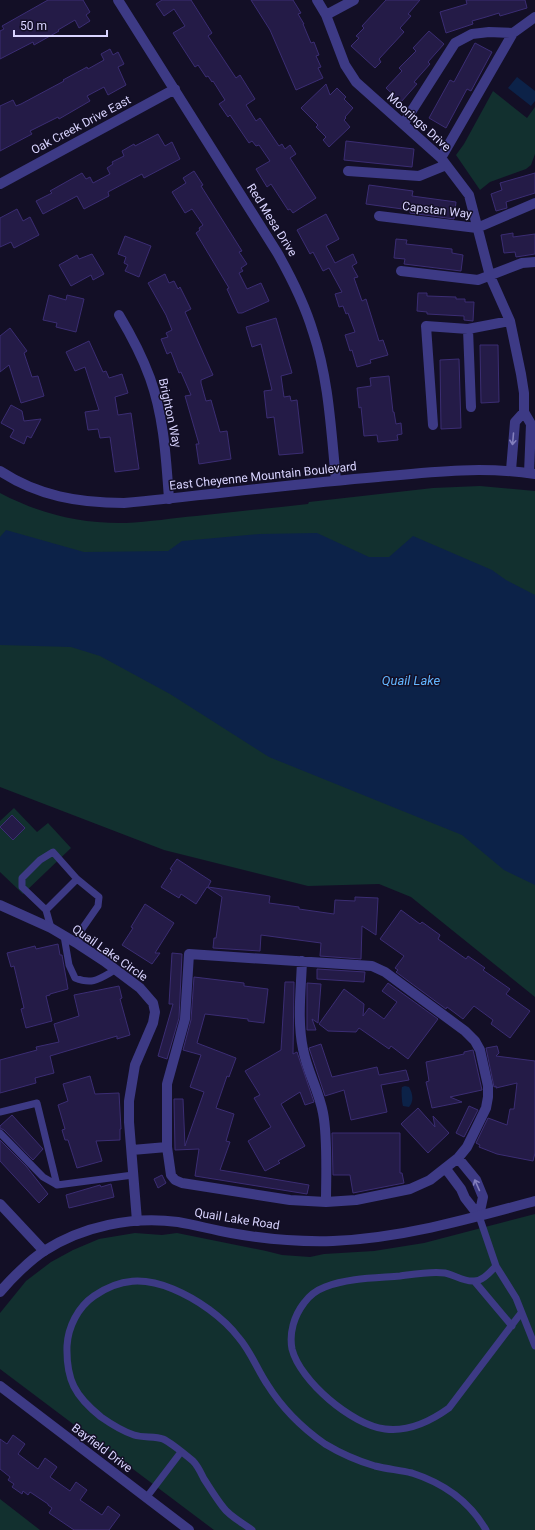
<svg xmlns="http://www.w3.org/2000/svg" width="535" height="1530" viewBox="0 0 535 1530" font-family="Roboto,sans-serif">
	<style>
		.green { fill: #12302f }
		.water { fill: #0c2248 }
		.building { fill: #241b47; stroke: #3b2d73 }
		.lines { fill: none; stroke-linecap: round; stroke-linejoin: round }
		.service { stroke: #3d3a85; stroke-width: 7 }
		.minor { stroke: #3d3a85; stroke-width: 10 }
		.tertiary { stroke: #3d3a85; stroke-width: 10 }
		.oneway { stroke: #837fbc }
		.labels { text-anchor: middle; dominant-baseline: central; stroke-width: 3; stroke-linejoin: round; paint-order: stroke }
		.street-label { font-size: 12px; fill: #d9d4ff; stroke: #130f26 }
		.water-label { font-size: 13px; font-style: italic; fill: #62b6ff; stroke: #130f26 }
	</style>
	<rect width="100%" height="100%" fill="#130f26"/>
	<!-- green -->
	<path class="green" d="M493 91 527 118 535 107V154L531 165 526 169 490 182 480 190 456 155 464 144Z
		M480 486 535 491V997L411 897 379 884 308 886 164 850 0 787V493C40 514 81 524 126 523 149 522 173 518 196 516 234 512 271 508 308 504L309 502 433 488Z
		M14 808 37 832 48 823 71 848 23 894 0 872V821Z
		M535 1214V1530H214L0 1369V1313L26 1281 51 1262 73 1250 99 1239 135 1233 162 1235 177 1233 266 1251 282 1255 310 1257 324 1254 374 1251 424 1243Z
		M0 1499 40 1530H0Z"/>
	<!-- water -->
	<path class="water" d="M517 77 535 91V101L531 106 508 88Z
		M6 530 84 552 168 551 182 541 260 534 317 533 369 557H389L413 536 492 570 506 580 535 595V885L504 870 462 835 269 757 170 694 100 656 71 647 0 645V537Z
		M405 1086 409 1087C413 1094 414 1101 409 1107L403 1106C402 1103 401 1090 402 1087Z"/>
	<!-- building -->
	<path class="building" d="M48 0H83L90 12 86 15 90 21 79 28 75 20 58 30 59 31 34 45 33 42 0 59V31L4 29 2 26Z
		M162 0H191L212 33 208 36 236 78 240 75 255 99 246 105 256 121 260 118 279 146 282 144 285 149 290 145 296 154 290 158 316 198 293 213 290 209 288 210 271 184 267 187 256 169 270 161 259 145 256 146 252 141 249 143 230 115 228 117 219 104 225 100 213 81 212 82 208 76 206 77 198 65 195 67 173 33 185 26 174 9 164 16 156 4Z
		M251 0H293L301 13 298 14 304 24H303L311 43 314 42 319 55 316 56 321 67 318 68 323 78 296 90 270 30Z
		M386 0H420L408 14 411 16 400 28 404 32 379 59 381 62 375 68 351 46 359 38 356 36 364 28 362 26Z
		M466 0H525L527 8 500 16 499 13 486 17 472 21 473 24 446 33 440 12 467 4Z
		M429 31 444 44 428 62 430 64 414 82 417 84 401 102 386 88 402 71 399 68 416 51 413 48Z
		M475 43 492 52 471 91 467 89 446 128 429 118 450 80 454 82Z
		M110 49 113 55 118 52 124 64 118 67 126 85 108 95 104 87 87 96 90 101 59 119 58 117 30 131 32 134 0 151V106L13 100 16 106 21 104 64 81 63 80 87 67 88 69 104 60 101 54Z
		M326 84 330 95 337 88 346 97 344 99 353 108 345 117 346 118 344 120 350 127 329 147 323 140 326 137 316 127 318 125 301 108Z
		M158 134 165 146 172 142 180 159 144 178 142 174 108 192 109 196 84 209 77 196 43 214 36 201 52 193 50 191 82 173 86 179 90 177 93 183 110 174 107 168 113 164 112 162 124 156 122 151 134 144 135 146Z
		M346 141 414 149 412 167 344 160Z
		M194 171 203 185 201 186 242 251 239 252 247 264 241 268 243 271 239 273 247 289 261 283 269 301 242 313H238L227 289 229 288 196 233 200 230 199 228 203 225 192 209 185 213 172 192 186 183 183 178Z
		M535 173V193L506 202 507 208 496 211 491 194 502 190 500 183Z
		M369 185 413 191 412 196 456 202 454 219 410 213V210L366 204Z
		M17 209 23 221 30 217 39 235 14 248 11 242 0 247V218Z
		M326 214 339 239 326 246 335 263 353 254 357 263 352 266 358 277 354 278 362 301 366 299 379 341 383 340 388 355 370 360 371 363 357 367 352 350 350 351 345 335 355 332 348 313 346 314 343 306 339 307 335 294 342 292 329 268 323 271 313 252 310 254 297 230Z
		M513 233V237L535 234V254L516 257 515 252 504 253 501 235Z
		M125 236 151 246 139 277 125 271 128 265 124 263 126 257 118 254Z
		M396 239 407 240 406 244 452 249V253L463 255 461 271 404 264 405 259 394 258Z
		M92 254 104 274 93 280 91 275 71 286 59 265 77 255 79 259Z
		M165 274 169 283 174 281 178 289 180 287 191 309 185 312 213 375 201 380V383L206 401 211 400 220 432 227 431 231 459 199 464 196 444H199L185 396 191 395 181 372 179 373 171 352 167 354 161 339 168 337 166 333 172 330 166 315 148 283Z
		M418 293H427V296L456 297V299H465V302H474L473 321 464 320V316L427 314V312L417 311Z
		M49 295 66 300 67 295 84 299 76 332 56 327 57 323 43 320Z
		M276 318 292 373 281 376 284 397 290 396 291 401 297 400 303 453 279 455 274 417 267 418 264 391 272 390 261 344 252 347 246 327Z
		M10 328 27 351 24 353 32 377 38 376 44 396 21 403 9 365 0 372V336Z
		M89 341 103 372 106 371 109 378 122 374 128 393 115 397 118 415 131 413 139 469 115 472 110 437 100 438 98 429 88 430 85 412 99 410 85 367 75 371 66 352Z
		M480 345H498L499 402 481 403Z
		M459 359 461 428 441 429 440 360Z
		M389 376 393 412H394L396 424 401 423 402 434 397 435 398 440 378 442 377 435 364 436 361 407 359 408 357 388 371 386 370 378Z
		M11 405 22 411 24 421 41 419 31 438 27 436 24 444 10 437 14 430 1 423Z
		M12 815 25 828 13 840 0 827Z
		M177 859 211 881 208 887 270 896 269 903 299 907V909L334 914 335 900 355 901V897L378 898 376 935 362 926 361 959 320 956 321 943 261 935 260 951 213 948 214 938H216L222 897 207 887 196 904 181 894 179 898 161 887 172 870 170 869Z
		M145 904 174 923 155 953H160L152 964 122 945 133 928 131 927Z
		M401 910 420 924 422 922 440 935 438 939 466 959 468 956 485 968 483 970 510 989 506 994 530 1011 510 1038 491 1024 493 1020 474 1006 463 1019 447 1007 446 1009 396 972 398 970 395 968 404 956 380 939Z
		M58 944 60 955H62L68 989 50 994V995L46 996 52 1021 26 1028 21 1009 24 1008 14 966 11 967 7 953 35 946 36 949Z
		M172 953 182 954 181 976 179 1018 167 1059 158 1056 173 1004H169Z
		M317 969 365 972 364 982 317 979Z
		M194 977 244 983V986L268 989 264 1023 248 1021V1019L205 1014 197 1043 236 1058 229 1077 227 1076 216 1108 234 1114 226 1141 230 1142 220 1170 309 1185 307 1194 195 1176 199 1149 175 1150 174 1099H183L185 1146 204 1092 190 1087 201 1055 183 1050 191 1020Z
		M285 982H294L293 1054 297 1052 314 1102 305 1105 300 1092 281 1104 305 1146 278 1161 280 1163 265 1171 248 1141 271 1127 254 1098 260 1095 245 1071 281 1050Z
		M307 983 321 984 318 1023 312 1019 316 1030H307Z
		M388 983 438 1019 408 1059 391 1046 389 1049 359 1028 356 1032 328 1031 319 1024 344 989 364 1004 363 1016 369 1008 384 1019 397 1002 382 991Z
		M119 986 122 998 120 999 130 1035 117 1039V1036L50 1056 54 1073 35 1078 36 1083 0 1093V1060L37 1050 36 1047 59 1042 54 1024 79 1016 74 995Z
		M321 1044 332 1077 377 1067 379 1075 406 1070 409 1080 381 1085 387 1112 351 1120 344 1090 325 1096 309 1048Z
		M497 1046 499 1053 496 1056 535 1061V1153L533 1161 497 1154 479 1147 480 1145 476 1143 488 1118 507 1125 510 1109H514L517 1083 496 1088V1086L494 1087 486 1048Z
		M473 1050 482 1090 450 1097 462 1102 432 1108 426 1082 429 1081 426 1062 464 1054V1052Z
		M90 1076 95 1094 119 1093 121 1129H120V1140L96 1141 102 1161 77 1168 68 1140H65L62 1130 65 1129 58 1105 68 1101 63 1084Z
		M469 1106 478 1110 464 1137 456 1133Z
		M418 1108 435 1127 433 1116 449 1133 428 1153 401 1124Z
		M12 1115 43 1149 33 1160 4 1130 0 1128V1126Z
		M332 1133H400V1173H402L404 1183 353 1193 350 1175H333Z
		M0 1140 26 1166 48 1194 39 1203 0 1161Z
		M162 1175 166 1183 158 1188 154 1179Z
		M111 1184 114 1197 69 1208 66 1195 100 1185 101 1187Z
		M13 1435 25 1444 18 1454 38 1469 45 1458 57 1467 50 1477 70 1491 76 1482 87 1490 80 1500 102 1515 108 1506 120 1515 109 1530H74L49 1513 52 1508 48 1505V1504L30 1492 28 1495 23 1491 22 1494 12 1487 14 1484 8 1480 10 1477 0 1469V1439L7 1444Z"/>
	<g class="lines">
		<!-- service -->
		<path class="service" d="M46 910 77 879
			M51 928 46 910 22 887V878L40 860 53 852 77 879 99 897 98 906 82 929 78 944
			M64 936 69 965 75 978C93 985 99 979 115 970
			M0 1112 37 1103 57 1185
			M0 1133 43 1177 57 1185 133 1175
			M479 1216 496 1266 516 1298 535 1346
			M496 1266C490 1272 483 1281 474 1281 464 1282 455 1275 445 1273 431 1271 415 1274 400 1276 376 1278 348 1278 325 1287 317 1290 309 1296 304 1303 294 1316 289 1333 292 1349 300 1381 352 1425 385 1429 408 1432 431 1421 449 1408L521 1313
			M475 1282 512 1326
			M146 1498 181 1452
			M252 1530C243 1523 229 1516 223 1507 216 1498 210 1488 204 1479 201 1473 198 1466 193 1461 187 1456 170 1442 163 1439 155 1436 143 1438 134 1435 122 1431 111 1424 101 1417 75 1396 66 1380 67 1346 68 1327 78 1307 94 1296 120 1278 144 1277 173 1289 197 1299 223 1317 239 1338 251 1352 257 1369 267 1384 282 1408 302 1428 325 1444 340 1453 358 1461 375 1466 387 1469 399 1470 412 1473 443 1483 470 1502 486 1530"/>
		<!-- minor -->
		<path class="minor" d="M118 0 278 254C292 279 305 305 313 332 329 380 331 431 336 480
			M317 0 326 15 345 65 356 82 441 158 469 195 490 276 510 321 521 374 524 393V412L531 424 529 473
			M326 15 354 0
			M404 123 455 43 472 34 489 32 513 33 535 17
			M441 158 513 33
			M348 171 419 176 446 165
			M0 184 175 89
			M379 216 477 228 535 203
			M401 271 478 280 522 263 535 262
			M119 315C131 335 142 356 150 378 164 417 166 458 169 499
			M468 329 471 407
			M433 425 426 326 468 329 510 321
			M511 470 515 422 524 412
			M0 905 51 928 78 944 104 961 140 988 153 1003 155 1012 153 1023 135 1065 129 1101V1122L137 1221
			M189 954 372 966 385 972 465 1031 475 1041 480 1050 488 1086V1097L486 1108 467 1147 458 1158 430 1180 410 1189 356 1200 326 1202 290 1200 182 1183 175 1180 171 1175 167 1147V1084L185 1019Z
			M302 961C301 990 297 1020 303 1049 307 1071 319 1091 323 1113 328 1139 326 1175 326 1202
			M132 1150 167 1147
			M458 1158 476 1180 483 1197 479 1216
			M446 1169 461 1189 465 1198 479 1216
			M0 1204 44 1251"/>
		<!-- tertiary -->
		<path class="tertiary" d="M0 471C38 496 79 503 124 503 208 495 293 484 378 477 430 472 482 466 535 474
			M0 1292C11 1279 30 1260 44 1251 83 1226 132 1216 178 1222 196 1225 213 1230 231 1233 264 1239 299 1242 333 1241 402 1238 469 1219 535 1201
			M0 1386 189 1530"/>
	</g>
	<!-- one-way arrows -->
	<defs><path id="oneway-shaft" d="M-6 0H5M1.5-3L5.5 0L1.5 3" fill="none" stroke-width="1.6" stroke-linecap="round" stroke-linejoin="round"/></defs>
	<g class="oneway">
		<use href="#oneway-shaft" transform="translate(513 439) rotate(95)"/>
		<use href="#oneway-shaft" transform="translate(477 1185) rotate(-114)"/>
	</g>
	<g class="labels">
		<!-- street labels -->
		<g class="street-label">
			<text transform="translate(419 122) rotate(42)">Moorings Drive</text>
			<text transform="translate(81 125) rotate(-28)">Oak Creek Drive East</text>
			<text transform="translate(437 210) rotate(7)">Capstan Way</text>
			<text transform="translate(272 220) rotate(58)">Red Mesa Drive</text>
			<text transform="translate(170 413) rotate(78)">Brighton Way</text>
			<text transform="translate(263 476) rotate(-6)">East Cheyenne Mountain Boulevard</text>
			<text transform="translate(110 953) rotate(35)">Quail Lake Circle</text>
			<text transform="translate(237 1219) rotate(9)">Quail Lake Road</text>
			<text transform="translate(102 1448) rotate(37)">Bayfield Drive</text>
		</g>
		<!-- water labels -->
		<g class="water-label">
			<text x="411" y="680">Quail Lake</text>
		</g>
	</g>
	<!-- scale -->
	<path d="M14 30v6h93v-6" fill="none" stroke="#d9d4ff" stroke-width="2"/>
	<text x="20" y="30" font-size="12" fill="#d9d4ff" stroke="#130f26" stroke-width="3" paint-order="stroke">50 m</text>
</svg>
